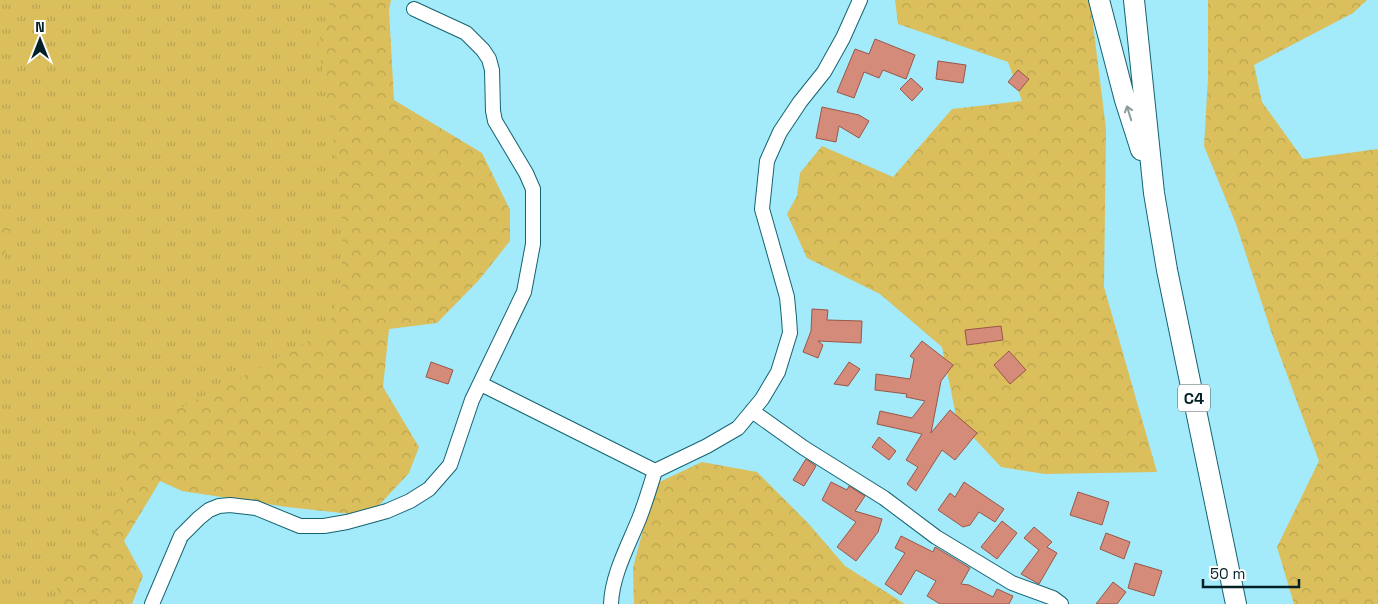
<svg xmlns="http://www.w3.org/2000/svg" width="1378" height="604" viewBox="0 0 1378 604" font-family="'Space Grotesk',sans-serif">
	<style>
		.grass { fill: url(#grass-tufts) }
		.forest { fill: url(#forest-crowns) }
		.building { fill: #d48b7a; stroke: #9a5747 }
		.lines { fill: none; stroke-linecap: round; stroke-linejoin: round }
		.minor-casing { stroke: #156371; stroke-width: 16 }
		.highway-casing { stroke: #156371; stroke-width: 22 }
		.minor { stroke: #fff; stroke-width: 14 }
		.highway { stroke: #fff; stroke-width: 20 }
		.oneway { stroke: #8d9b9d }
		.labels { text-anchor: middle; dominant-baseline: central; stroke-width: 4; stroke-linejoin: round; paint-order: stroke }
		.shield { fill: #fefefe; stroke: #4e6367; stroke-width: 1 }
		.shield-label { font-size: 16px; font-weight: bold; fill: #022026 }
	</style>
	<defs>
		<pattern id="grass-tufts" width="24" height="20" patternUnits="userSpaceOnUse" patternTransform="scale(1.25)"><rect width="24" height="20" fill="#dabf5c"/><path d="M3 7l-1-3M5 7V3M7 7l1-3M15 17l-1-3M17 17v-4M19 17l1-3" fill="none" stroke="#b9a450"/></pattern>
		<pattern id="forest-crowns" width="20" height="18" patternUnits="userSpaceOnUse" patternTransform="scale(1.25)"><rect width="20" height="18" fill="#dabf5c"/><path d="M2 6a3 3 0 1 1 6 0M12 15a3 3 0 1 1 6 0" fill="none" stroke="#b9a450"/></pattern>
	</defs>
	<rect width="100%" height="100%" fill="#a3eafb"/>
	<!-- grass -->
	<path class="grass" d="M0 0H362L353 366 149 458 92 604H0Z"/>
	<!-- forest -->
	<path class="forest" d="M331 0H391L389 10 394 100 482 153 510 210V241L479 280 437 323 389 329 383 387 419 447 409 473 369 516 287 507 182 491 160 481 124 541 143 576 132 604H57V586L117 502 132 432 236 380 327 331 342 285V210L336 155 318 43Z
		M895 0H1090L1106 129 1104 287 1157 472 1045 474 1001 467 957 420 942 347 880 294 807 258 787 214 797 196 800 173 822 146 893 177 952 109 1022 101 1008 62 898 24Z
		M1208 0H1367L1353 13 1254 65 1262 102 1303 159 1378 149V604H1294L1277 547 1319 461 1272 334 1236 224 1204 146 1208 78Z
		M0 218 11 226 0 278Z
		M702 462 757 472 808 523 845 566 905 604H634L633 568 655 484Z"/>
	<!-- building -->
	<path class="building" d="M875 39 915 55 906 79 883 70 879 78 864 72 854 98 837 92 855 49 869 54Z
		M938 61 966 65 963 83 936 79Z
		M1018 70 1029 79 1019 91 1008 82Z
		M911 78 923 89 912 101 900 89Z
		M822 107 859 115 869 121 859 138 839 126 836 142 816 138Z
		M812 309 828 310 827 320 862 321 861 343 818 341 823 345 818 358 803 352 811 331Z
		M1001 326 1003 340 967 345 965 330Z
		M922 341 953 365 941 381 931 433 950 410 977 433 955 460 942 450 916 491 907 484 918 467 906 460 922 434 877 424 880 411 912 418 925 401 906 397 907 394 875 390 876 374 910 379 914 359 910 356Z
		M1009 351 1026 370 1010 384 994 365Z
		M431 362 453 370 448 384 426 377Z
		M849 362 860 369 848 386 834 384Z
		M879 437 896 451 889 460 872 447Z
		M806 459 816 466 804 486 793 480Z
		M831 482 847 490 849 486 865 496 855 511 882 519 878 532 856 561 837 547 856 522 822 500Z
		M964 482 1004 509 995 522 979 512 970 525 963 527 938 510 950 493 955 497Z
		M1078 492 1109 502 1102 525 1070 515Z
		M1002 521 1017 533 997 559 981 547Z
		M1034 527 1052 542 1047 547 1057 553 1039 584 1021 574 1039 550 1024 538Z
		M1106 533 1130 542 1124 559 1100 549Z
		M901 536 933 552 935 547 970 568 961 584 969 585 993 597 997 589 1013 596 1009 604H940L927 596 936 581 916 570 901 595 885 584 905 553 895 548Z
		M1135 563 1162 571 1154 596 1128 588Z
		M1113 582 1126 592 1117 604H1096Z"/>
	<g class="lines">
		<!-- minor casing -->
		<g class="minor-casing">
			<path id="minor" d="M481 384 655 471
				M752 411 804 448 884 498 936 537 1012 583 1053 598 1061 604
				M152 604 181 536 199 518 209 510 219 506 230 505 256 508 300 526H324L347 522 387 511 410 501 429 489 450 465 472 400 524 292 533 244V189L526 173 495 121 493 111 492 70 489 59 483 50 466 33 414 9
				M611 604C612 575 628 546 639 519 645 504 650 487 655 471L707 446 738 428 762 399 778 372 790 333 789 318 787 297 762 209 767 161 780 132 800 102 824 72 843 38 860 0"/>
		</g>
		<!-- highway casing -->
		<g class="highway-casing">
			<path id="highway" d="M1099 0 1125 100 1141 150
				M1134 0 1154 193 1167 270 1236 604"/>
		</g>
		<!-- minor -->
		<use href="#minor" class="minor"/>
		<!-- highway -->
		<use href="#highway" class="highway"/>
	</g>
	<!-- one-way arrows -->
	<defs><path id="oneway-shaft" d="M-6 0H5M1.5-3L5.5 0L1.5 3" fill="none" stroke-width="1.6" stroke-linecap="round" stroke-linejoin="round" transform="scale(1.25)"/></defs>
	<use class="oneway" href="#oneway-shaft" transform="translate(1129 113) rotate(-107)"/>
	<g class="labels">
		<!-- shield labels -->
		<rect class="shield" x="1178" y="384.5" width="32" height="27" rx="4"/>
		<g class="shield-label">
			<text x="1194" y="398">C4</text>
		</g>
	</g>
	<!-- north arrow -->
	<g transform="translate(40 40)" stroke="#fefefe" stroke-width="4" paint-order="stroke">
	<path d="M0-4L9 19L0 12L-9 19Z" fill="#022026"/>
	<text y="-8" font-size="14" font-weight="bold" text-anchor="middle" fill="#022026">N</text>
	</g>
	<!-- scale -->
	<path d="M1203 579v8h96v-8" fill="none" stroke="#022026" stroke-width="2.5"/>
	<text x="1210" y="579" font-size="15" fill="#022026" stroke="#fefefe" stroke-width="4" paint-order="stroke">50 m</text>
</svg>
